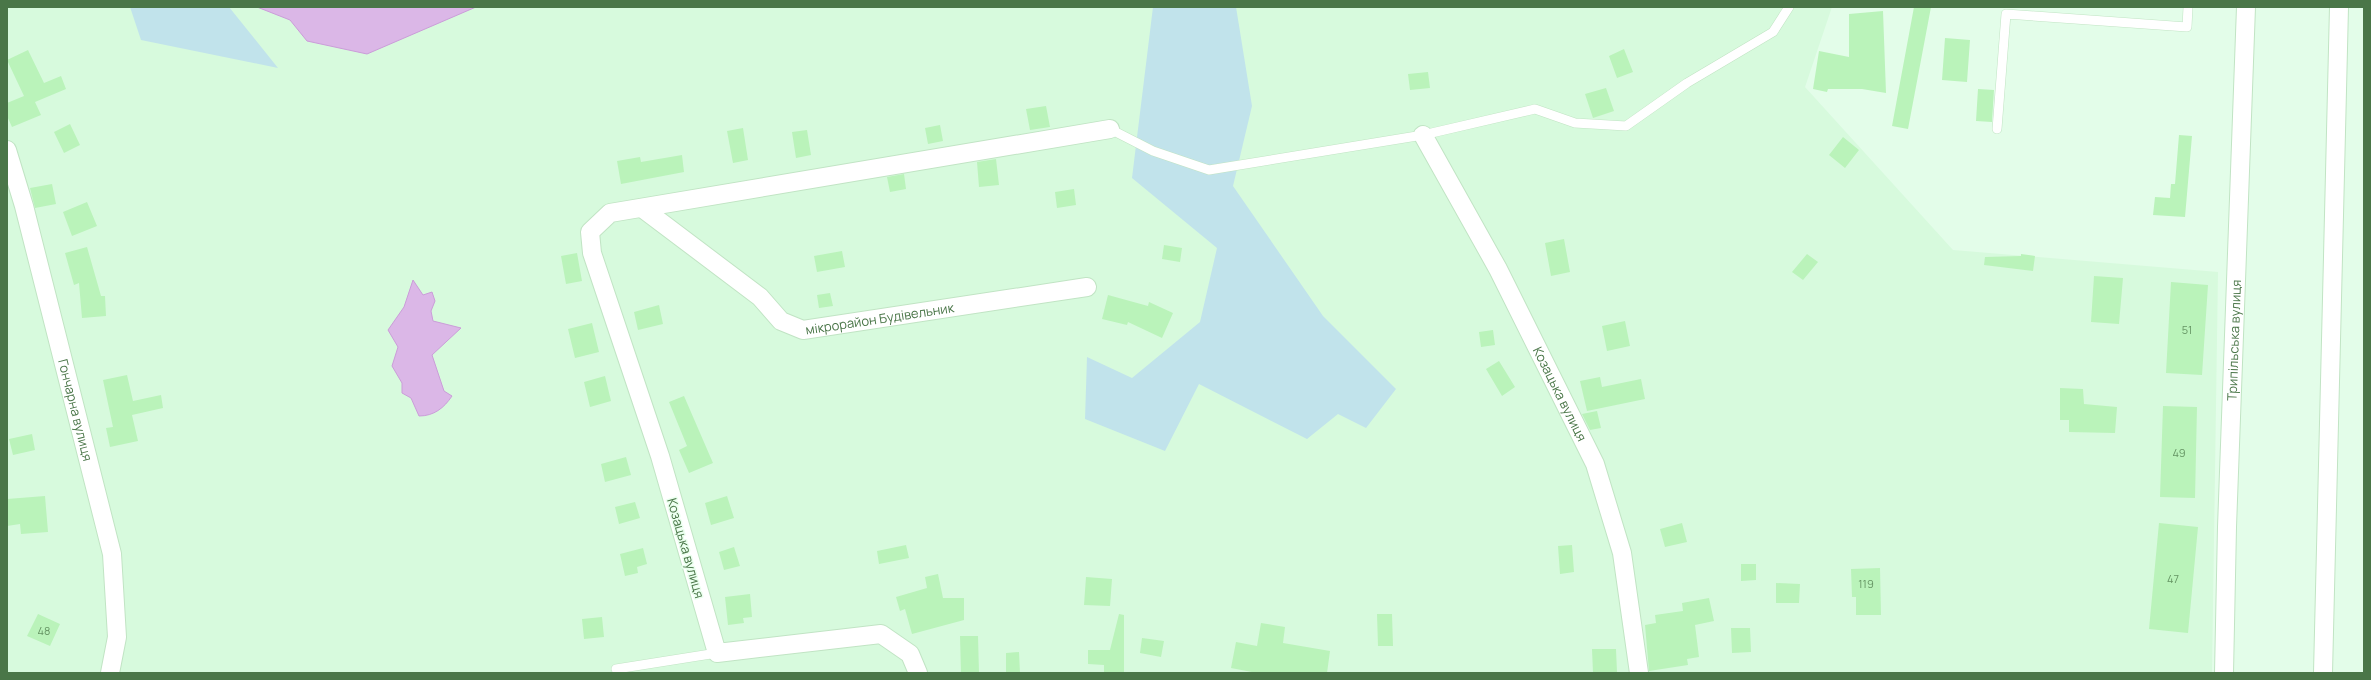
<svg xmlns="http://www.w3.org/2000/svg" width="2371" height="680" viewBox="0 0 2371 680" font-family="Manrope,sans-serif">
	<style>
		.residential { fill: #d7fadd }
		.green { fill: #c1e3eb }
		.water { fill: #dbb7e7; stroke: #cb9dd9 }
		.building { fill: #baf3ba }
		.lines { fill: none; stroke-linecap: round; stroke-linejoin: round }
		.lane-casing { stroke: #c1e4c4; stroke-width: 10 }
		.street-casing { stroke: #c1e4c4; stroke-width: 20 }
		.lane { stroke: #fff; stroke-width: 9 }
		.street { stroke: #fff; stroke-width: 18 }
		.labels { text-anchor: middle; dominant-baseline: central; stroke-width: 3; stroke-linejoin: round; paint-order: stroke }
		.number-label { font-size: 11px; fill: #669564 }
		.street-label { font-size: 13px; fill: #4a7648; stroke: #eaffee }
	</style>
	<rect width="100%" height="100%" fill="#e3fde9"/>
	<!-- residential -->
	<path class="residential" d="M7 7H1832L1805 87 1953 250 2218 272 2212 673H7Z"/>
	<!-- green -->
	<path class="green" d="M130 7H229L278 68 141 40Z
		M1153 7H1236L1252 106 1233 186 1323 316 1396 389 1366 428 1338 414 1307 439 1199 384 1165 451 1085 419 1087 357 1132 378 1200 322 1217 248 1132 178Z"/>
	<!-- water -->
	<path class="water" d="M257 7H476L367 54 307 41 290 20Z
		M413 280 423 295 432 292 435 301 431 311 433 321 461 328 432 355 444 391 452 396C444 408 434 416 419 416L411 398 402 393V383L392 366 398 347 388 330 404 307Z"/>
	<!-- building -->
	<path class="building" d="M1914 7H1931L1908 129 1892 126Z
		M1883 11 1886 93 1862 89H1828L1827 92 1813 89 1819 51 1849 57V14Z
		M1945 38 1970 40 1967 82 1942 80Z
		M1624 49 1633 72 1617 78 1609 56Z
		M28 50 44 83 61 76 66 89 35 102 41 115 12 127 7 116V103L24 96 7 60Z
		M1428 72 1430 88 1410 90 1408 74Z
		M1606 88 1614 111 1593 118 1585 94Z
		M1978 89 1994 90 1992 122 1976 121Z
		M1046 106 1050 127 1030 130 1026 109Z
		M70 124 80 145 64 153 54 132Z
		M940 125 943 141 928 144 925 128Z
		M743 128 748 160 733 163 727 131Z
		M807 130 811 155 796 158 792 132Z
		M2179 135 2192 136 2185 217 2153 215 2155 197 2170 198 2171 184H2175Z
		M1843 137 1859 150 1845 168 1829 155Z
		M682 155 684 172 621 184 617 161 640 157 641 162Z
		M996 159 999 185 979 187 977 162Z
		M904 174 906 189 890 192 887 177Z
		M52 184 56 204 35 208 30 188Z
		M1074 189 1076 205 1057 208 1055 192Z
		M87 202 97 226 72 236 63 212Z
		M1564 239 1570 272 1551 276 1545 243Z
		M1164 245 1182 248 1180 262 1162 259Z
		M87 247 101 296H105L106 316 82 318 79 283 74 285 65 253Z
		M842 251 845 267 817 272 814 256Z
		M577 253 582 281 566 284 561 256Z
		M1807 254 1818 262 1803 280 1792 272Z
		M2021 254 2035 256 2033 271 1984 265 1985 257 2021 256Z
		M2094 276 2123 278 2119 324 2091 322Z
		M2171 282 2208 285 2202 375 2166 373Z
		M830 293 833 306 819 308 817 295Z
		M1108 295 1148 306 1149 302 1173 313 1162 338 1128 322 1127 325 1102 319Z
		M659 305 663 324 638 330 634 312Z
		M1625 321 1630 346 1607 351 1602 326Z
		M592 323 599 352 575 358 568 329Z
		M1493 330 1495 345 1481 347 1479 332Z
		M1499 361 1515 387 1502 396 1486 369Z
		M127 375 133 401 161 395 163 408 132 415 138 441 110 447 106 428 113 427 103 380Z
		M605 376 611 401 590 407 584 382Z
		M1600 377 1602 387 1641 379 1645 399 1587 411 1580 381Z
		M2060 388 2083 389 2084 404 2117 407 2115 433 2069 432V420H2060Z
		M684 396 713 463 689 473 679 450 687 446 669 402Z
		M2163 406 2197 407 2195 498 2160 497Z
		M1597 411 1601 428 1590 430 1582 414Z
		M32 434 35 450 13 455 9 439Z
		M626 457 631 475 605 482 601 464Z
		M45 496 48 532 21 534 20 524 7 526V499Z
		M727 496 734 518 711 525 705 503Z
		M635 502 640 518 619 524 615 507Z
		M1682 523 1687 542 1665 547 1660 529Z
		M2159 523 2198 527 2188 633 2149 629Z
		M906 545 909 558 879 564 877 551Z
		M1572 545 1574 572 1560 574 1558 546Z
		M734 547 740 566 724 570 719 552Z
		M643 548 647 564 637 567 638 573 625 576 620 554Z
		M1741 564H1756V580L1741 581Z
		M1880 568 1881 615H1856V597H1852L1851 569Z
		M938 574 943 598H964V620L912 634 905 609 900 611 896 597 927 588 925 577Z
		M1086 577 1112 579 1110 606 1084 605Z
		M1776 583 1800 584 1799 603H1776Z
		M750 594 752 617 743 618 744 623 728 625 725 597Z
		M1709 598 1714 621 1695 625 1699 657 1687 659 1688 665 1649 671 1645 625 1656 623 1655 615 1683 611 1682 603Z
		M38 614 60 624 50 646 27 636Z
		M1119 614 1124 615V673H1104V665L1088 664V650H1110Z
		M1377 614H1392L1393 646H1378Z
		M602 617 604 637 584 639 582 619Z
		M1261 623 1285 627 1283 643 1330 651 1327 673H1257L1231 668 1236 642 1257 646Z
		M1731 628H1750L1751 652 1732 653Z
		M960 636H978L979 673H961Z
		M1142 638 1164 641 1161 657 1140 653Z
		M1592 649H1616L1617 672 1593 673Z
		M1019 652 1020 673H1006V653Z"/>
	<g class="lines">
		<!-- lane casing -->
		<g class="lane-casing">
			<path id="lane" d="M1110 129 1153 151 1209 170 1423 135 1535 109 1575 123 1626 126 1687 83 1773 32 1789 7
				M1997 129 2006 14 2187 27 2188 7
				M616 669 717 653"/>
		</g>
		<!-- street casing -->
		<g class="street-casing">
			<g id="street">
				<path id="s1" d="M1423 135 1498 269 1595 464 1622 553 1639 673"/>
				<path id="s2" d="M7 150 24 206 112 554 117 637 110 673"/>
				<path id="s3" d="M642 208 760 297 781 321 803 330 1087 287"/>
				<path d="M918 673 910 654 881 634 717 653 660 456 592 253 590 232 610 213 1110 129"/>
				<path id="s4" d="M2224 673 2227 527 2246 7"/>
				<path d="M2323 673 2339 7"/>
			</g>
		</g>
		<!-- lane -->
		<use href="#lane" class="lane"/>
		<!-- street -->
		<use href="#street" class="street"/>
	</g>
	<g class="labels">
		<!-- number labels -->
		<g class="number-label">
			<text x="2187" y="329">51</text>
			<text x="2179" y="452">49</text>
			<text x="2173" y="578">47</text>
			<text x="1866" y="583">119</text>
			<text x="44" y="630">48</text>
		</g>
		<!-- street labels -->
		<g class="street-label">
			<text stroke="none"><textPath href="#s3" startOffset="281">мікрорайон Будівельник</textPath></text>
			<text stroke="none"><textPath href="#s4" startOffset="333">Трипільська вулиця</textPath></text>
			<text stroke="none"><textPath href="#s1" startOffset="293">Козацька вулиця</textPath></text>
			<text stroke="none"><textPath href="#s2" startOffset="269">Гончарна вулиця</textPath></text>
			<text transform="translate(686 548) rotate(74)">Козацька вулиця</text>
		</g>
	</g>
	<!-- border -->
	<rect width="2371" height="680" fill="none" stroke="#4a7648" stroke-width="16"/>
</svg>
